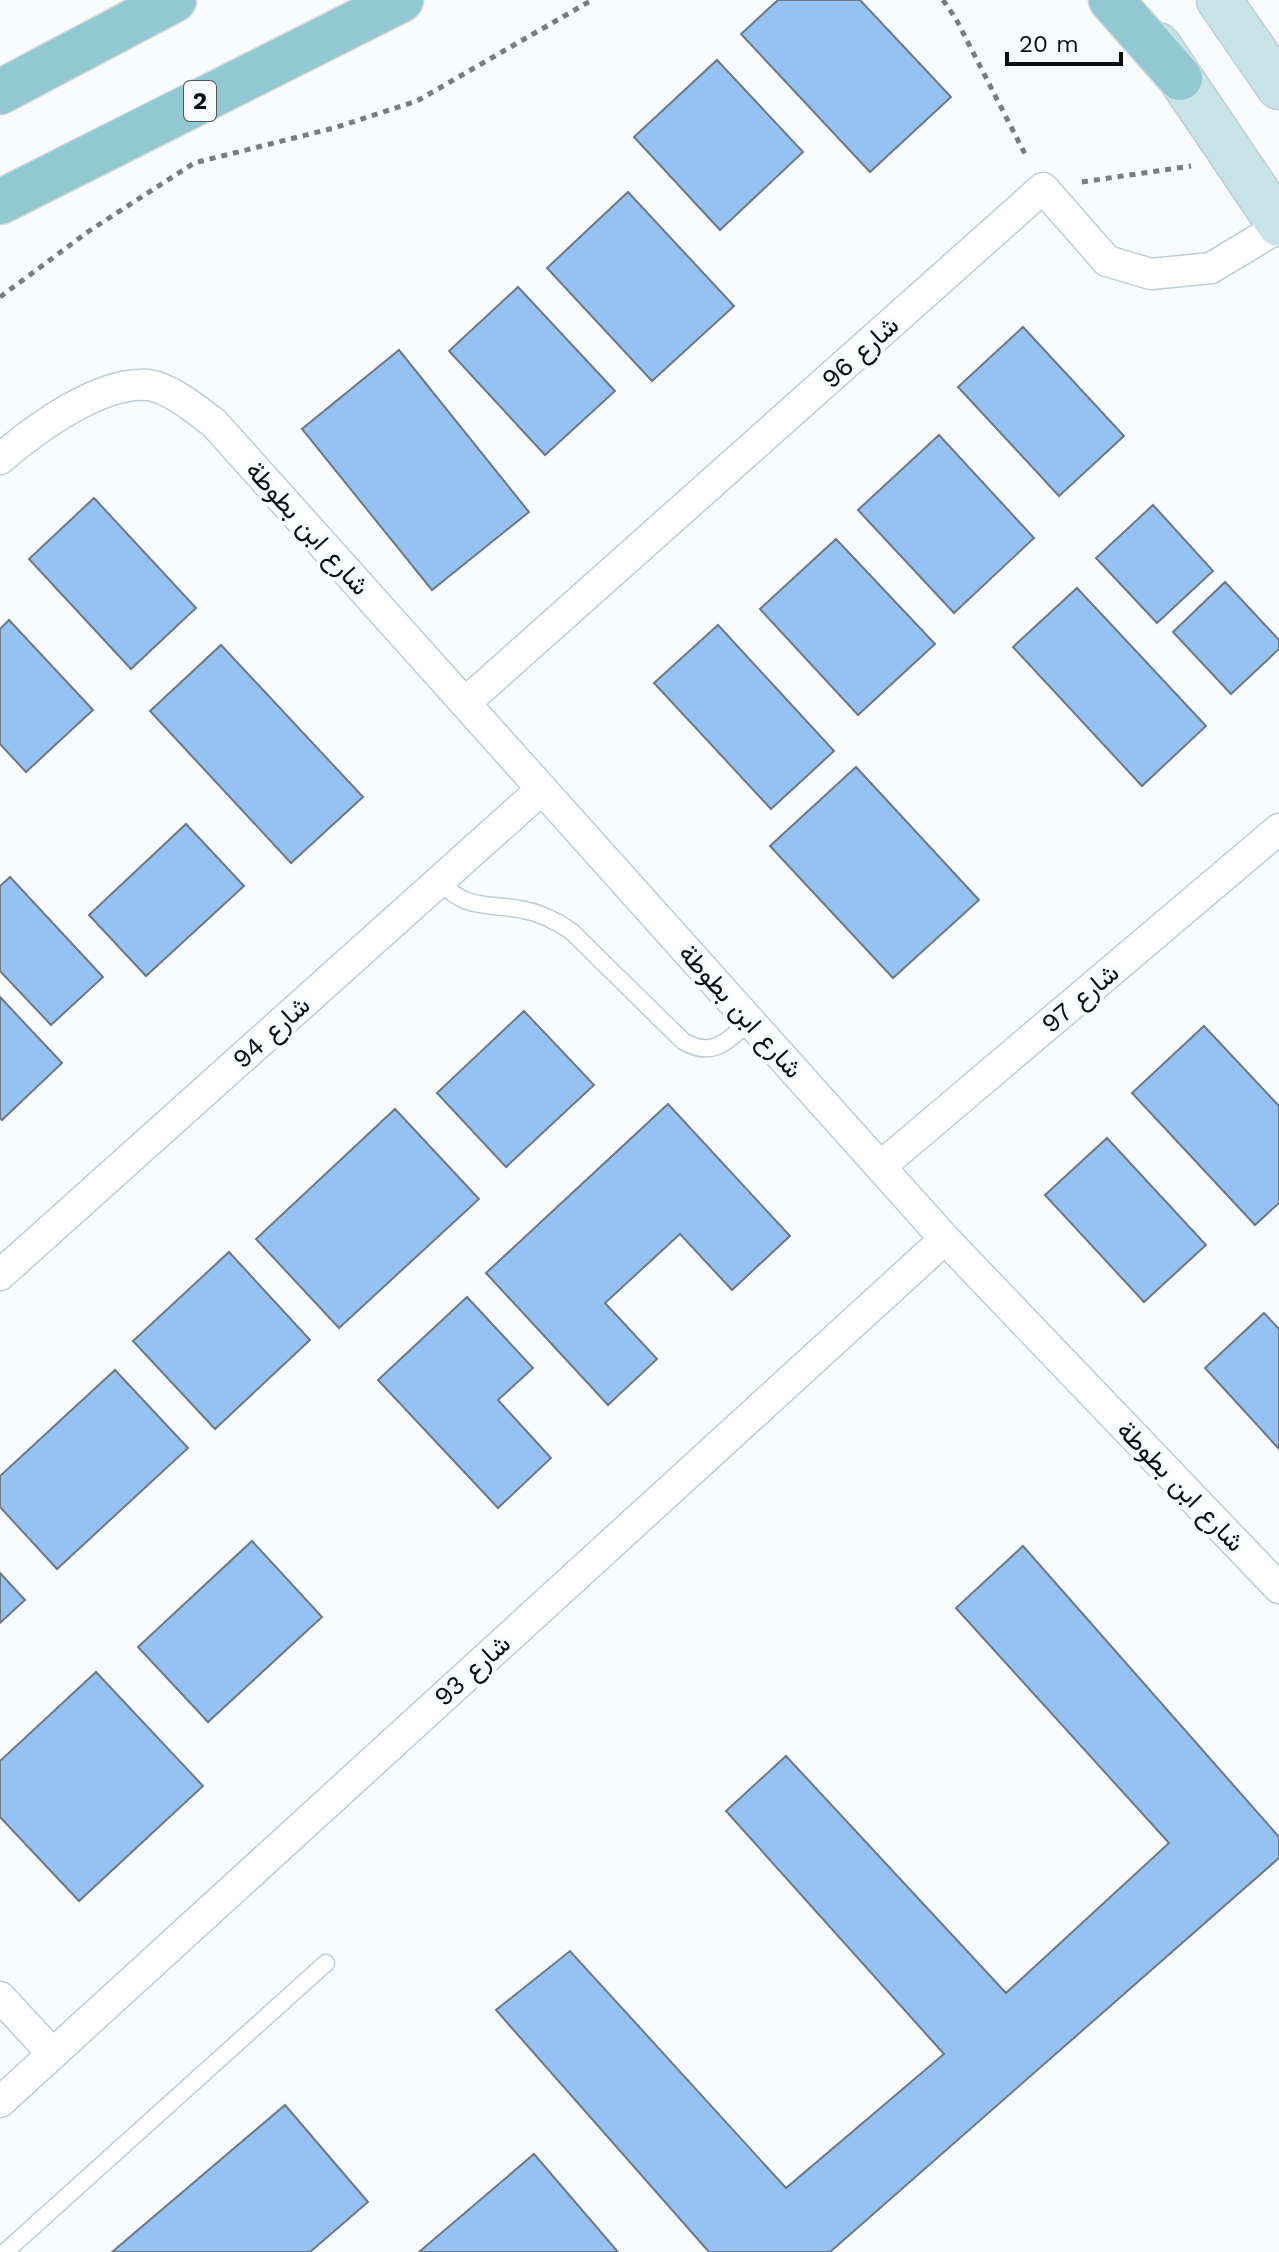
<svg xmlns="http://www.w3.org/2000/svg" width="1279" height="2252" viewBox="0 0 1279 2252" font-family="'Work Sans',Vazirmatn,sans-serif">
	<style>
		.building { fill: #95c2f3; stroke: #6e7883; stroke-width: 2 }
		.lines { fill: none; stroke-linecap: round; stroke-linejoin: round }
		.lane-casing { stroke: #becdd6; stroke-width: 19 }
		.street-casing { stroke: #becdd6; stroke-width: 33 }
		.secondary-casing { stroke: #becdd6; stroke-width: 47 }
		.primary-casing { stroke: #d8d9d9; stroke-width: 47 }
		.path { stroke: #797d7f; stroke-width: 5; stroke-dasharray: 6 6; stroke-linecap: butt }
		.lane { stroke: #fff; stroke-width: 16 }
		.street { stroke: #fff; stroke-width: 30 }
		.secondary { stroke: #c9e4e8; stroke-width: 44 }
		.primary { stroke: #92c8d2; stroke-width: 44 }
		.labels { text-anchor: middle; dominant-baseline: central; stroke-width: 8; stroke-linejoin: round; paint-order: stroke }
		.shield { fill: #f9fcfe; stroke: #525759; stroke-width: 2 }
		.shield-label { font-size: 24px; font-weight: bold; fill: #0a1012 }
		.street-label { font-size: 26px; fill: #0a1012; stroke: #f9fcfe }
	</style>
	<rect width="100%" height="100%" fill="#f9fcfe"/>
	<!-- building -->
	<path class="building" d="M778 0H860L951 97 870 172 741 34Z
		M717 60 803 152 720 230 634 137Z
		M628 192 734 306 652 381 547 268Z
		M518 287 615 391 545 455 449 351Z
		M1023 327 1124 436 1059 496 958 387Z
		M399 350 529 512 432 590 302 429Z
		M939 435 1034 538 954 613 858 510Z
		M94 498 196 608 131 669 29 559Z
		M1153 505 1213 571 1157 623 1096 558Z
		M836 539 935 644 858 715 760 609Z
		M1225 582 1279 640V649L1231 694 1173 632Z
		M1077 588 1206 726 1142 786 1013 647Z
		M9 620 93 710 26 772 0 744V629Z
		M718 625 834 751 771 809 654 683Z
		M221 645 363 797 291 863 150 711Z
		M856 767 979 900 893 978 770 846Z
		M186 824 244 886 146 976 89 915Z
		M10 877 103 977 51 1025 0 971V886Z
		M0 997 62 1063 2 1120 0 1118Z
		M524 1011 594 1085 506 1167 437 1093Z
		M1204 1026 1279 1106V1203L1255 1225 1132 1093Z
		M668 1104 790 1236 732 1290 680 1234 605 1303 657 1359 608 1405 486 1273Z
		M395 1109 479 1199 339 1328 256 1239Z
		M1107 1138 1206 1245 1144 1302 1045 1195Z
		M229 1252 310 1340 215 1429 133 1341Z
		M467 1297 533 1368 498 1400 551 1458 498 1508 378 1380Z
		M1264 1313 1279 1329V1449L1205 1368Z
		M115 1370 188 1448 57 1569 0 1507V1476Z
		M252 1541 322 1617 208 1722 138 1647Z
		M1023 1546 1279 1837V1858L830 2252H709L496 2010 570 1951 786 2188 944 2054 726 1811 786 1756 1006 1993 1169 1843 956 1608Z
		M0 1573 25 1600 0 1623Z
		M96 1672 203 1786 79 1901 0 1817V1761Z
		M285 2105 368 2202 310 2252H112Z
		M534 2154 618 2252H419Z"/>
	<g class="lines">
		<!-- lane casing -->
		<g class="lane-casing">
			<path id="lane" d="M439 881C466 910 485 903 519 909 539 912 555 920 571 931L683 1041C713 1059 727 1041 750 1021
				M5 2252 326 1963"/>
		</g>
		<!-- street casing -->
		<g class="street-casing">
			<path id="street" d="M0 459C35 429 101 380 149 385 170 388 198 411 214 423L945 1239 1279 1588
				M465 703 1043 188 1107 261 1151 274 1211 268 1279 227
				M881 1166 1279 829
				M0 1275 542 789
				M0 1997 52 2053
				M0 2102 945 1239"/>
		</g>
		<!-- secondary casing -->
		<g class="secondary-casing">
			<path id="secondary" d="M1219 0 1279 87
				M1158 45 1279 224"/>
		</g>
		<!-- primary casing -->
		<g class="primary-casing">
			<path id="primary" d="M1111 0 1180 78
				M0 92 174 0
				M0 202 401 0"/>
		</g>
		<!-- path -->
		<path class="path" d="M943 0 956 19 1027 158
			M1082 182 1191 166
			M0 297 89 231 194 163 334 128 417 101 592 0"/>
		<!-- lane -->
		<use href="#lane" class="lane"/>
		<!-- street -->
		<use href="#street" class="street"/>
		<!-- secondary -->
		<use href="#secondary" class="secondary"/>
		<!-- primary -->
		<use href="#primary" class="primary"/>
	</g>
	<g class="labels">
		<!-- shield labels -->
		<rect class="shield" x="184" y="81" width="32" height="40" rx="6"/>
		<g class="shield-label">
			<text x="200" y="101">2</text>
		</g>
		<!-- street labels -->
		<g class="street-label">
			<text transform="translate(860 352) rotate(-42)">شارع 96</text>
			<text transform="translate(308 528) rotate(48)">شارع ابن بطوطة</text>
			<text transform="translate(1080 998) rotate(-40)">شارع 97</text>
			<text transform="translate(741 1011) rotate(48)">شارع ابن بطوطة</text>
			<text transform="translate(271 1032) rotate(-42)">شارع 94</text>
			<text transform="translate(1181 1486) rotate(46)">شارع ابن بطوطة</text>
			<text transform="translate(472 1670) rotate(-42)">شارع 93</text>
		</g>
	</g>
	<!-- scale -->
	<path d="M1007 52v12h114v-12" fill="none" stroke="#0a1012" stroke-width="4"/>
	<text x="1019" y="52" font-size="24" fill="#0a1012" stroke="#f9fcfe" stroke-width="6" paint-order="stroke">20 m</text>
</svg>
